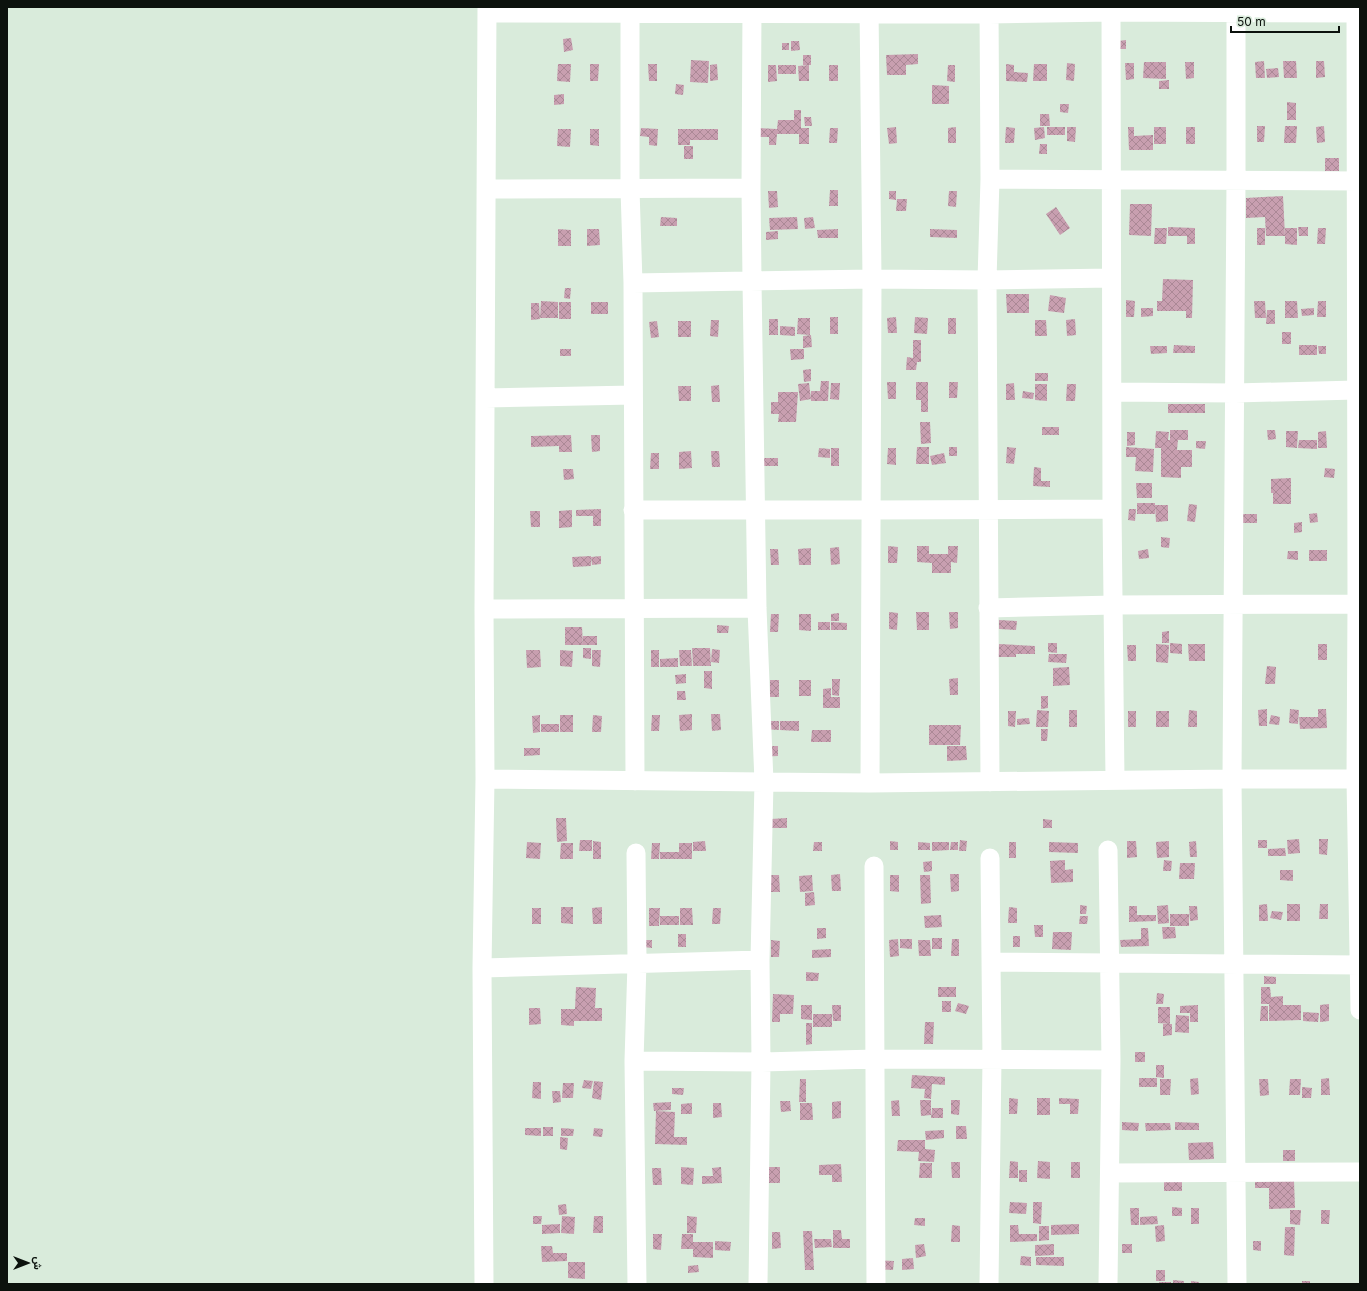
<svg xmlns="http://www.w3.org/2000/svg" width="1367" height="1291" viewBox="0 0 1367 1291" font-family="Inter,Vazirmatn,sans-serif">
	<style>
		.building { fill: url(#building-cross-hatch) }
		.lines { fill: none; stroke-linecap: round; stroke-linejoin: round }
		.minor { stroke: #fff; stroke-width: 19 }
	</style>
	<defs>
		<pattern id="building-cross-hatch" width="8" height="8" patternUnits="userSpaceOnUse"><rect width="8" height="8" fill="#c89fb0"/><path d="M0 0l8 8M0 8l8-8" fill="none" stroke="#ab8896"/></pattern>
	</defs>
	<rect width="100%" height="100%" fill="#d9ebdb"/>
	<!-- building -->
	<path class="building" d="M571 38 573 50 564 52 563 39Z
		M1126 40V49H1118V41Z
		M791 41H799L800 50 791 51Z
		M782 43H789V50H782Z
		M918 54V64L906 65V75H887L886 55Z
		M803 55H811V65H803Z
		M691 60 709 61 708 83 690 82Z
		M1264 61 1265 78H1256L1255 62Z
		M1283 61H1296L1297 78H1284Z
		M1316 61H1324L1325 77 1316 78Z
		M1144 62H1166V79L1143 78Z
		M1185 62H1194V78L1186 79Z
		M1067 63 1075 64 1074 81 1066 80Z
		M1125 63H1134V79L1126 80Z
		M558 64H571L570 82 557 81Z
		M590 64H599L598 81H590Z
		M648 64H657V81H649Z
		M717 64 718 80 710 81V65Z
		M1006 64 1014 65V72L1028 73 1027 82 1006 81Z
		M1034 64H1047V81H1033Z
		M768 65H776L777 81 768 82Z
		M778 65H796V74H778Z
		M809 65V81H799L798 66Z
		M829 65H838V81H829Z
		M948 65H955V82L947 81Z
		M1278 68 1279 77 1267 78 1266 69Z
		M1169 80V89H1159V81Z
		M676 84 684 85 683 95 675 94Z
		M932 85 949 86V104H932Z
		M564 94V104L554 105V95Z
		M1287 102 1296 103V120H1287Z
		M1060 104H1069L1068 113 1060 112Z
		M794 110H801V128H809V144H799V134H777L776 145H769V137H759V128L777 129 778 120H794Z
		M1040 114H1049L1050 126H1040Z
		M804 117H811L812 126H805Z
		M1257 126H1265L1264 142H1257Z
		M1285 126H1297L1296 143H1284Z
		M1324 126 1325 142 1317 143 1316 127Z
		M896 127 897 143 889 144 887 128Z
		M956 127V143H948V128Z
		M1006 127 1015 128 1014 143H1005Z
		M1044 127 1045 138 1035 140 1034 128Z
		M1047 127H1065V135H1047Z
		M1067 127H1076L1075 142 1067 141Z
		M1128 127H1134V136L1153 135V150H1129Z
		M1154 127H1166V144H1154Z
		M1186 127H1195V144H1186Z
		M641 128 658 129 657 146 649 145V137L640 136Z
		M830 128H838L837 143H829Z
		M558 129H571L570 147 557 146Z
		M590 129H599V146L590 145Z
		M678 129H718V140H690V145H678Z
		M1040 144H1047V154H1039Z
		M684 146H693V159H684Z
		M1325 158H1339V171H1325Z
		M830 190H838V206H829Z
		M768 191H777L778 207 769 208Z
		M889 191H896V200L889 199Z
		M949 191H957L956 207 948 206Z
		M1283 196 1285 236H1266L1265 217 1246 218V198Z
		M897 199H907L906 211H896Z
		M1130 204H1152L1151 236 1129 235Z
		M1056 207 1070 228 1060 235 1046 214Z
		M661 217 677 218V226H660Z
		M797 217 798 229 770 230 769 218Z
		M813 217 815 228 805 229 804 218Z
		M1168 227 1195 228V244H1187V236H1168Z
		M1298 227H1308V236H1299Z
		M1155 228H1167L1166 244H1154Z
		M1257 228H1265V245H1257Z
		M1285 228H1297V245L1285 244Z
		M1318 228H1326L1325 244H1317Z
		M558 229 571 230V246H558Z
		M587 229H599L600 245 587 246Z
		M838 229V238H818L817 230Z
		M930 229 957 230V238L930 237Z
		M778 231V239L766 240V232Z
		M1163 279 1193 280 1192 318H1186V311H1157V301H1162Z
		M565 288H571L570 299 564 298Z
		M1006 294H1029V313H1007Z
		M1050 295 1066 298 1064 313 1048 311Z
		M1126 300 1135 301 1134 317H1126Z
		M541 301 558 302V318H540Z
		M1254 301H1265L1266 318H1255Z
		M1285 301H1297L1298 318H1285Z
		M1318 301H1326V317H1317Z
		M559 302H571V319H559Z
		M591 302H608V314H591Z
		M531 303H539L540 319 531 320Z
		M1141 308H1153V316L1141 317Z
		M1314 308V315L1302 316 1301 309Z
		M1267 310H1275V324H1266Z
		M830 317H838V334H830Z
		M896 317 897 333H888L887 318Z
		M915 317 928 318 927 334 914 333Z
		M798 318H810V335L797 334Z
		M948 318H956V334H948Z
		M769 319H778V335H769Z
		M1075 319 1076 335 1067 336 1066 320Z
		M711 320H719L718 337 710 336Z
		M1035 320H1046L1047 336H1035Z
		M657 321 659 337 651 338 649 322Z
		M678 321H691V337H678Z
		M780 326 795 327V336L780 335Z
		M1282 332H1291V344H1282Z
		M811 335 812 347 803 348V336Z
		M913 340H921V362H917L916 370H906L907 357 913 358Z
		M1174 345 1195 346V353H1173Z
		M1299 345H1317V355H1299Z
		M1150 346H1167V353L1151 354Z
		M1318 346H1326V354H1319Z
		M560 349H571V356H560Z
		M790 349H804V359L791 360Z
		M811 369V381L804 382 803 370Z
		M1035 373H1048V381H1035Z
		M821 381H829L828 401H811V391H820Z
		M887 382H896V399H888Z
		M916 382H928V412H921V400H916Z
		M949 382H958L957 398H949Z
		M809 383 811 399 800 401 798 384Z
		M831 383H840L839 400 830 399Z
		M1014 383 1015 400H1006V384Z
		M1035 384H1047V401L1035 400Z
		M1067 384H1076L1075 401H1066Z
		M719 385 720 402H712L711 386Z
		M678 386H691V401H679Z
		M1023 391 1034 393 1033 399 1022 398Z
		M778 392H798L796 422H778L779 414H771V402H778Z
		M1168 404H1205V413H1168Z
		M920 422H930L931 443 921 444Z
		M1042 427H1059V435H1042Z
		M1170 430H1188V440H1178L1177 450H1192V467H1181V478L1161 477V448H1155L1156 431 1169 432 1168 440H1170Z
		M1267 430H1275L1276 439 1268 440Z
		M1286 431H1298L1297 448 1286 447Z
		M1326 431 1327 448H1318V432Z
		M1127 432H1135V445L1127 446Z
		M571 435 572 452H559V446L531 447V436Z
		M591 435H600V451L592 452Z
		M1299 440H1317V449L1298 448Z
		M1196 441H1206L1205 449 1196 448Z
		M917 447H929V464H916Z
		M949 447H957V456H949Z
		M1007 447 1016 448 1014 464 1006 463Z
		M1126 447 1154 449 1153 472 1135 471 1136 457H1126Z
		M819 448 830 449V458L818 457Z
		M831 448H839V466H831Z
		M888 448H896V465L887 464Z
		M691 451 692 468 679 469V452Z
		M711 451H719L720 467H712Z
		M651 453H659V469H650Z
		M944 453 946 463 932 465 930 456Z
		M764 458H778V466H764Z
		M1034 467 1041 468V481H1050V487L1033 486Z
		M1325 468 1335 469 1334 478 1324 477Z
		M563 469H573L574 479 564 480Z
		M1291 478V504H1273V493H1271V479Z
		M1136 483H1152V498H1137Z
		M1137 503H1155V514H1137Z
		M1189 504 1197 505 1195 522 1187 521Z
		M1155 505H1168V521L1156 522Z
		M601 509V526H593V516H576V510Z
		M1129 509H1136L1135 521 1128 520Z
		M572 510V527L559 528V511Z
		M530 511H540V527H531Z
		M1317 513 1318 522 1310 523 1309 514Z
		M1242 514H1257V523H1242Z
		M1302 522V532L1294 533V523Z
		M1161 537 1170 538 1169 548 1161 547Z
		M888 546 898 547 897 563H888Z
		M917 546H929V554H948V546H958L957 563 951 562V573H932V563L917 562Z
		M839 547 840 564 831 565 830 548Z
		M811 548V565H799L798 549Z
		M770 549H778L779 565H771Z
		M1148 549 1149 558 1139 559 1138 551Z
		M1309 550H1327V561H1309Z
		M1288 551H1298V560L1287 559Z
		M591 556V566L573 567 572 557Z
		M601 556V564L592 565 591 557Z
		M889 612 898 613 897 630 889 629Z
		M916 612H929V630H917Z
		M949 612H958V628L950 629Z
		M839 613V621H831V614Z
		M771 614H779L778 632H770Z
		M799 614H811V631L799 630Z
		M999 620 1017 621 1016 630 999 629Z
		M818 622H830V630H818Z
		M831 622 847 623V630H831Z
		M717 625 729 626 728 633H717Z
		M565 627H582L583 645H565Z
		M1169 631V643H1162V632Z
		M583 636H597V645H583Z
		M1048 643H1057V653L1048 652Z
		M1170 643 1182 644V654L1170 653Z
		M999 644 1035 646V654H1016V657H998Z
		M1156 644 1169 645 1168 663 1156 662Z
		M1188 644H1205V661H1189Z
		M1318 644H1327V660H1318Z
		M1127 645H1136V661H1128Z
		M583 648H591V659L583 658Z
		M692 648H710L711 666H693Z
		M712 649 720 650 719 663 711 662Z
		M526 650H540L541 667 527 668Z
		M560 650 573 651 572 667 560 666Z
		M592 650H601L600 667 592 666Z
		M651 650H659V667H651Z
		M679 650H691L692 666H680Z
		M1049 654H1067L1066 663 1048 662Z
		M678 658V667H660V659Z
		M1267 666 1276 667 1275 684H1265Z
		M1069 667 1070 685 1053 686V668Z
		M704 671H712V689L704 688Z
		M686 674V683L676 684 675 675Z
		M958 678V695H950L949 679Z
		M832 679H840L839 696 832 695Z
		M770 680H779V697H770Z
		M799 680H811V696H799Z
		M831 688V697H840V708H823V689Z
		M677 691H685L686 700H677Z
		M1041 696H1048V708L1041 709Z
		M1267 709V726H1259L1258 710Z
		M1290 709 1299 710 1298 724 1289 723Z
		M1318 709H1326L1327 728 1300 729 1299 717H1318Z
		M1037 710 1049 711 1048 727H1036Z
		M1069 710H1077V727H1069Z
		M1189 710 1197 711V727H1188Z
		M1008 711H1016L1015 727 1008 726Z
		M1128 711H1136V727H1128Z
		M1156 711H1169V727H1156Z
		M692 714V730L680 731 679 715Z
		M711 714H720L721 730 712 731Z
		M540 715V732L533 733 532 716Z
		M560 715H573V732H560Z
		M593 715 602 716 601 732H592Z
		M652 715H660L659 731H651Z
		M1271 715 1280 717 1279 725 1269 724Z
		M1029 718 1030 724 1017 725V719Z
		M762 721H779V730L762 729Z
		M780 721H799V731L780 730Z
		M541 724H559V732H541Z
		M929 725H961L960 745H929Z
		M1041 729H1048L1047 741H1041Z
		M812 730H831V742H811Z
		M759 746H778V756L759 757Z
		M947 746H966L967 760 947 761Z
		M524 748H540V755L524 756Z
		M556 818H566L567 841 557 842Z
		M787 818V828H771V819Z
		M1043 819 1052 820V828H1043Z
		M1299 839 1300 853 1288 854 1287 840Z
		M1319 839H1328L1327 855 1319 854Z
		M580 840H592V851H579Z
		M960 840 967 841 966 851H959Z
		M1258 840H1267V848H1258Z
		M593 841 601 842V859H593Z
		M705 841 706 851H693V842Z
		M890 841 898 842V850H890Z
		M1127 841H1136L1137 857 1127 858Z
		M1169 841V857L1157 858 1156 842Z
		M1196 841 1197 857H1190L1189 842Z
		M527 842 541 843 540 859 526 858Z
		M814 842H822V851H813Z
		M918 842 930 843V850H918Z
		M932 842H949V850L932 851Z
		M951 842H958V850H950Z
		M1009 842H1016V858H1009Z
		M1049 842 1078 843V853L1049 852Z
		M561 843H573V859H560Z
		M652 843H660L659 859H651Z
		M679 843H692V859H660V852H679Z
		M1285 848 1286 856H1268V849Z
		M1065 860V870L1073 869V882L1051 883 1050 861Z
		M1164 860 1172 861 1171 871H1163Z
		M932 861V871L924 872 923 862Z
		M1180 863H1195L1194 879H1179Z
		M1280 870H1293V881L1280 880Z
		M840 874 841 891H832L831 875Z
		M950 874H959V891L951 892Z
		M770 875H779L780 892H770Z
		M812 875 813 891 800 892 799 876Z
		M890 875H899V892L890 891Z
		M920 875H930L931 903 921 904Z
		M814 892 815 905 805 906V893Z
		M1267 904 1268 921H1259V905Z
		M1287 904H1300V921H1287Z
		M1320 904H1328V919H1319Z
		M1080 905 1087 906 1086 914H1080Z
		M1168 905 1169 923 1158 924 1157 906Z
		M1129 906H1137V915H1156V921L1129 922Z
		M1189 906H1197L1198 920 1190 921Z
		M561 907H573V924L561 923Z
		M602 907V924H593L592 908Z
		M1009 907 1017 908V923H1008Z
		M532 908H541V924H532Z
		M649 908H660L659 926H649Z
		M680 908H692L693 925H680Z
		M713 908H721L720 924H712Z
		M1272 911 1283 912 1281 920 1270 918Z
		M1170 914H1189V926H1170Z
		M941 915 942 927 925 928 924 916Z
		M660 916H679V925H660Z
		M1080 916H1088L1087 924H1079Z
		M1034 925H1043V937H1035Z
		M1162 927H1175L1176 938 1163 939Z
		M817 928H826V938L817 939Z
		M1141 928H1148L1149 946 1121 947 1120 940 1141 939Z
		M1053 932H1072L1071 950 1052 949Z
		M678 934H686V947H678Z
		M1013 936H1020V947H1013Z
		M932 938H942V949H932Z
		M898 939 899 956 890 957 889 940Z
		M900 939H912V949L900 948Z
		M952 939H959V956H951Z
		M643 940H652V948L643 947Z
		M771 940 780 941 779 957H771Z
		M918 940H930L931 956H919Z
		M831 949V957L812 958V950Z
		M806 972 819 973 818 981H806Z
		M1264 976 1276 977V984H1264Z
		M576 987 596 988 595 1008H602V1021H574V1026L561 1025V1009H575Z
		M938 987H956V997H938Z
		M1261 987H1270L1271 997 1283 996V1005H1301V1020L1269 1021V1004H1261Z
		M1157 993 1164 994 1163 1004H1156Z
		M773 994 794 995 793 1014H780V1022H772Z
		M942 1001H951V1012H942Z
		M958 1003 969 1006 966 1014 955 1011Z
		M1329 1004V1021L1320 1022V1005Z
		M801 1005H812V1020L801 1019Z
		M832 1005H841V1021H833Z
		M1198 1005V1022H1190V1013H1180V1006Z
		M1261 1006H1268V1021H1260Z
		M1158 1007H1170V1024L1158 1023Z
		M529 1008H540L541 1024 529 1025Z
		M1303 1012 1319 1013 1318 1022 1303 1021Z
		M813 1014H832V1027H813Z
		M1176 1015 1189 1016V1033L1175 1032Z
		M925 1022H934L933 1044H924Z
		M806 1023H812V1044L806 1045Z
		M1163 1024H1172V1035L1163 1036Z
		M1135 1052H1145V1062H1135Z
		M1156 1065H1164V1078L1156 1077Z
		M912 1075 945 1077V1085L932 1084 931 1099 924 1098 925 1089 911 1088Z
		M1139 1078H1157V1087H1139Z
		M1198 1078 1199 1094 1191 1095 1190 1079Z
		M1329 1078 1330 1095H1321V1079Z
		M800 1079H806V1102H799Z
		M1160 1079H1171L1170 1095H1160Z
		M1259 1079H1268L1269 1095 1260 1096Z
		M1290 1079H1301L1300 1095H1289Z
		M584 1080 593 1081 591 1089 582 1088Z
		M594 1081 603 1082 601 1100 592 1098Z
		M533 1082H541V1099L532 1098Z
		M563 1083H574L573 1098H562Z
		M1302 1087 1312 1088 1311 1098H1302Z
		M672 1088H684L683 1095 672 1094Z
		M552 1091H560L561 1102 553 1103Z
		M1009 1098 1018 1099 1017 1114H1009Z
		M1037 1098H1050V1115H1037Z
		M1059 1098 1079 1099 1078 1114H1070V1104H1059Z
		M899 1100 900 1116H892L891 1101Z
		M920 1100H931V1115L921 1116Z
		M951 1100H960L959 1115 951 1114Z
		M780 1101H790L791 1111 781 1112Z
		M841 1101V1118L832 1119V1102Z
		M671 1102V1110L654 1111 653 1103Z
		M692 1103V1114H681V1104Z
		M713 1103H721L722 1117 713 1118Z
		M800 1103H812L813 1120H800Z
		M932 1108H943V1118H931Z
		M656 1111 675 1112 674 1137H687V1145L655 1144Z
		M1122 1122 1139 1123 1138 1131 1122 1130Z
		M1175 1122 1199 1123V1130H1175Z
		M1145 1123H1170L1171 1130 1146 1131Z
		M956 1126H966L967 1139H956Z
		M543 1127H553V1136H543Z
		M525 1128H541V1136L525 1135Z
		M561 1128 574 1129 573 1136H561Z
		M594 1128 603 1129 602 1137 593 1136Z
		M944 1130V1138L926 1140 925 1131Z
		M560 1137 568 1138 567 1150 560 1149Z
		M898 1140H925V1149L935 1150 934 1162 918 1161 919 1152 897 1151Z
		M1213 1142 1214 1159 1189 1160 1188 1143Z
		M1283 1150H1295V1161H1283Z
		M1010 1161 1018 1162V1178H1009Z
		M1038 1161 1050 1162V1179L1037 1178Z
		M951 1162H960V1178H952Z
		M1071 1162H1080V1178H1071Z
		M920 1163H932V1178H919Z
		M841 1164 842 1182H832V1175H819V1165Z
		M681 1167 694 1168 693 1185 681 1184Z
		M721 1167 722 1183 702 1184V1176H713L712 1168Z
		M769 1167H780V1183H769Z
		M652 1168H661L662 1185H653Z
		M1019 1170H1027V1182H1019Z
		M1164 1179 1182 1180V1191H1164Z
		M1294 1181 1295 1208 1269 1209V1188H1255V1182Z
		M1010 1202 1027 1203 1026 1214 1009 1213Z
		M1033 1202H1042L1041 1224 1033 1223Z
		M566 1204 567 1214 559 1215 558 1205Z
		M1172 1207 1182 1208V1216H1172Z
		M1130 1208H1139V1225H1131Z
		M1191 1208H1199V1224H1191Z
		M1290 1210H1301L1300 1225 1290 1224Z
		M1321 1210H1330L1329 1224H1321Z
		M533 1216H542L541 1224H533Z
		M562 1216 575 1217 574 1234 561 1233Z
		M594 1216H603V1233H593Z
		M687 1216 697 1217 696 1233H687Z
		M1157 1216 1158 1224 1140 1225V1217Z
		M915 1218H925V1226L914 1225Z
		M560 1224V1233L542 1234V1225Z
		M1079 1224V1234L1051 1235V1225Z
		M952 1225 960 1226V1242H951Z
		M1010 1225H1018L1019 1234H1037V1241L1010 1242Z
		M1164 1225 1165 1241 1156 1242 1155 1226Z
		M1039 1226H1049V1240L1039 1241Z
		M1285 1227H1295L1294 1256 1284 1255Z
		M833 1230H841L842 1239H850V1248H833Z
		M803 1231H812L814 1270H805Z
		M772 1232H780L781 1248 772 1249Z
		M653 1234H662L661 1250 653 1249Z
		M682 1234H693V1242H713V1258L693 1257V1249H681Z
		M814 1239H831L832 1247 815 1248Z
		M715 1241 731 1242 730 1251 715 1250Z
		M1253 1241H1261V1251L1253 1250Z
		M924 1244 926 1256 916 1258 915 1245Z
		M1054 1244V1255L1035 1256V1245Z
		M1122 1244H1132V1253H1122Z
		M541 1246H552L553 1253H567V1261L542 1262Z
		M1021 1256 1031 1257V1266L1020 1265Z
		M1036 1257H1064V1266L1036 1265Z
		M913 1258 914 1269 902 1270V1259Z
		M874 1260 894 1261 893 1270 873 1269Z
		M568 1262H585V1279L568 1278Z
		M698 1265 699 1272 688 1273V1266Z
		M1156 1270H1165V1281H1156Z
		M1173 1280 1184 1281V1284H1173Z
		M1191 1281 1199 1282V1284H1191Z
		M1302 1281H1310V1284H1302Z
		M1159 1282H1171V1284H1159Z"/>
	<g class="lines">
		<!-- minor -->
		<path class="minor" d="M630 7V189L633 283 635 781
			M752 7 751 188 752 281 757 608 764 782 760 960 761 1062 758 1284
			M869 7 872 279 870 783
			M989 7 990 179 987 280 990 782
			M1111 7 1112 509 1115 780
			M1236 7V179L1232 779 1237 1284
			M1356 7 1357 604 1356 779 1360 1010
			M487 13 989 14 1111 12 1360 13
			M990 179 1360 181
			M486 189 751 188
			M633 283 872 279 987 280 1111 278
			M1113 392 1235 393 1356 390
			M485 398 633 395
			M633 510H870L1112 509
			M988 608 1114 605 1360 604
			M484 609 757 608
			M485 779 870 783 1232 779H1360
			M1108 850 1111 1060 1108 1284
			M636 853 637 963 634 1061 637 1284
			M874 866 876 1284
			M991 962 1360 965
			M482 968 760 960
			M634 1061 761 1062 875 1059 1111 1060
			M1110 1173 1360 1172
			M484 1284 482 968 485 779 484 609 487 7
			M989 1284 992 1059 990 858"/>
	</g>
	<!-- border -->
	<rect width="1367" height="1291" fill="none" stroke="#0c120d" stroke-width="16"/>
	<!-- north arrow -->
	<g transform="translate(28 1263) rotate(90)" stroke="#d9ebdb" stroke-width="3" paint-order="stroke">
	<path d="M0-3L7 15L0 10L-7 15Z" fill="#0c120d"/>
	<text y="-6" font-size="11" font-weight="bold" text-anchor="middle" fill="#0c120d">ش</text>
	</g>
	<!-- scale -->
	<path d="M1231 26v6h108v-6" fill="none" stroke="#0c120d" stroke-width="2"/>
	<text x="1237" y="26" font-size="12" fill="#0c120d" stroke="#d9ebdb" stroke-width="3" paint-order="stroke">50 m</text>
</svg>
